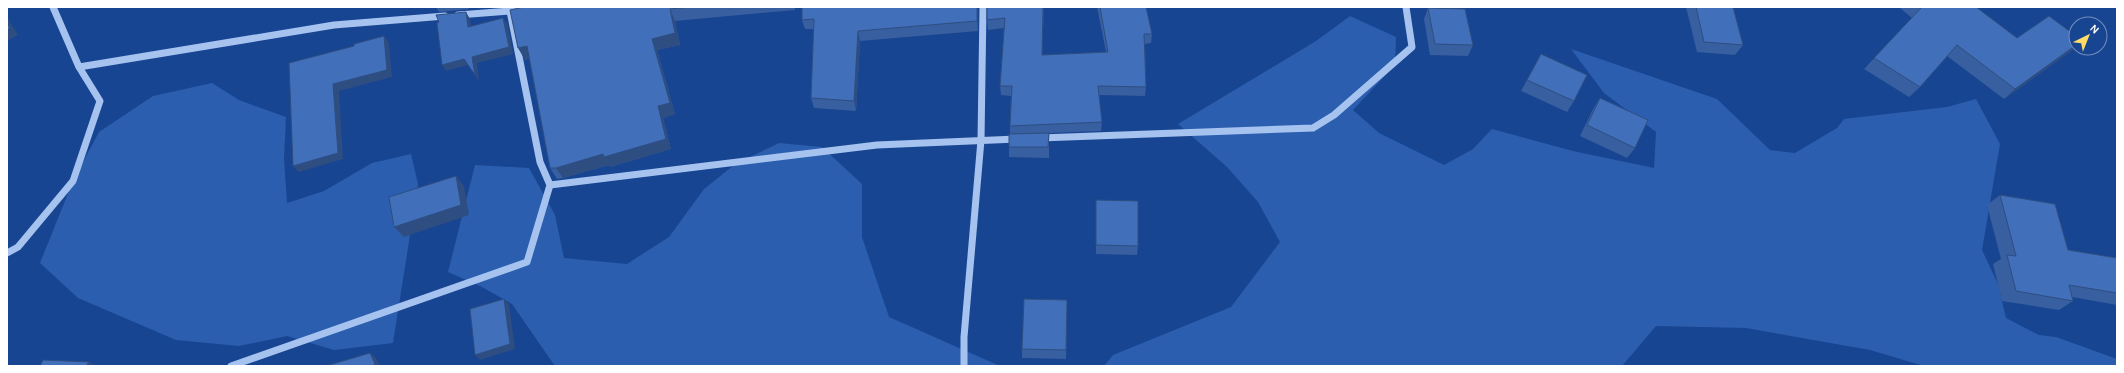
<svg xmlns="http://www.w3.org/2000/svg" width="2124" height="373" viewBox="0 0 2124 373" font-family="Karla,sans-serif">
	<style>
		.green { fill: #2b5eaf }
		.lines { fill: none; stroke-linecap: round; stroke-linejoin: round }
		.minor { stroke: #a6c3f0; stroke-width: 7 }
		.wall { fill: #385f9f }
		.shaded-wall { fill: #2e4e82 }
		.building { fill: #416fb9; stroke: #2e4e82 }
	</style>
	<rect width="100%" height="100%" fill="#184591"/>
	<!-- green -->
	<path class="green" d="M1350 16 1396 37 1395 65 1353 110 1379 133 1444 165 1473 149 1492 129 1573 151 1654 168 1656 132 1604 93 1571 49 1717 99 1770 150 1795 153 1837 128 1844 119 1947 107 1976 99 2000 144 1982 250 1998 284 2006 318 2039 335 2056 337 2117 359V366H1924L1870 350 1746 328 1656 326 1622 366H1104L1113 355 1231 307 1280 242 1258 202 1227 167 1178 124 1316 41Z
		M212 83 239 100 286 117 284 159 287 203 324 191 372 163 411 154 418 184 393 343 334 350 287 336 239 346 176 340 78 298 40 263 73 181 99 132 153 96Z
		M779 143 822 147 862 184V237L889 317 1000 366H555L512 304 482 287 448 272 475 165 529 168 555 215 564 258 627 264 669 237 704 189 734 165Z"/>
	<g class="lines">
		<!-- minor -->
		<path class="minor" d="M507 7 510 11 540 162 550 185 877 145 1017 139
			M458 15 510 11 531 7
			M79 67 334 25 445 16
			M1040 138 1313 128 1334 115 1412 47 1406 7
			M7 253 18 247 73 181 100 101 79 67 53 7
			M231 366 527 262 550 185
			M964 366V337L981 140 983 7"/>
	</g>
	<!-- wall -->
	<path class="wall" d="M436 7H468L469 9 439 12Z
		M524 7H795V10L675 21 680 45 657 50 675 114 663 118 671 149 610 167 609 165 563 178 557 179 550 168 530 58 525 60Z
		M802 7H978V31L860 41 856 111 814 108 811 98 814 29H805L802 20Z
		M1044 7 1042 55 1106 52 1097 7H1146L1152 34 1151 43 1145 44 1146 87 1145 96 1099 95 1102 122 1101 131 1049 133V158L1009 157V147L1010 134V126L1011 96 1001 95 1000 86 1004 28 988 30 987 20Z
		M1686 7H1733L1743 45 1735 55 1697 52Z
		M1899 7H1976L2017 38 2076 36V46L2071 51 2004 99 1947 56 1920 87 1909 97 1864 69 1912 18Z
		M1428 8 1473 45 1468 56 1430 55 1424 19Z
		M1541 54 1574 101 1567 112 1521 91Z
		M1600 98 1635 148 1627 158 1580 136 1593 109Z
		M2000 195 2068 250 2117 258V305L2072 297 2073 301 2059 310 2002 301 1993 264 2001 259 1987 205Z
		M1096 200 1138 246 1137 255 1096 254Z
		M1067 300 1066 359 1022 358V349Z"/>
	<!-- shaded-wall -->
	<path class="shaded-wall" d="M977 7H978V31L977 21Z
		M1043 7H1044L1042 65V55Z
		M670 9 675 21 680 45 657 50 675 114 663 118 671 149 610 167 609 165 563 178 556 168 652 39Z
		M466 12 470 19 472 33 468 27Z
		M7 17 18 35 7 41Z
		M503 18 508 25 513 54 477 63 479 82 475 75 472 57Z
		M858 31 860 41 856 111 854 101Z
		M384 36 389 43 392 77 339 91 343 159 299 172 293 166 333 84Z
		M2076 45V46L2071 51 2004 99 2015 89Z
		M527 46 534 57 525 60 518 48Z
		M464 59 468 65 446 71 442 65Z
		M456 176 464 186 469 215 404 237 394 227Z
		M504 299 509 304 515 349 480 360 475 355Z
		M370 353 376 358 380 366H372Z
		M89 362 96 366H86Z"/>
	<!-- building -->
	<path class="building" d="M524 7H692L670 9 675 33 652 39 670 103 658 106 666 139 604 157 603 154 556 168H550L527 46 518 48 510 10Z
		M802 7H977V21L858 31 854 101 811 98 814 19 802 20Z
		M987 7H1043L1042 55 1108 52 1100 7H1146L1152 34H1144L1146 87 1098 86 1102 122 1010 126 1012 86H1000L1005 18 987 20Z
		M1696 7H1733L1743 45 1704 42Z
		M1922 7H1976L2017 38 2049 16 2076 36V45L2015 89 1957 45 1920 87 1874 58Z
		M1428 8 1465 9 1473 45 1435 44Z
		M466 12 468 27 503 18 509 47 472 57 475 75 464 59 442 65 437 23 439 22 436 15Z
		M7 23 10 28 7 30Z
		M384 36 387 70 333 84 338 153 293 166 289 63 354 46V44Z
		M1541 54 1587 75 1574 101 1527 80Z
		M1600 98 1648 120 1635 148 1587 125Z
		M1049 133 1048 147H1009V134Z
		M456 176 461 205 394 227 389 197Z
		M2000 195 2055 204 2068 250 2117 258V293L2069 285 2073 301 2016 291 2007 255 2016 256Z
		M1096 200 1138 201V246L1096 245Z
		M504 299 510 344 475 355 470 309Z
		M1024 299 1067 300 1066 350 1022 349Z
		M370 353 375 364 372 366H326Z
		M43 360 89 362 86 366H40Z"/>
	<!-- border -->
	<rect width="2124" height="373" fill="none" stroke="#ffffff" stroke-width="16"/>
	<!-- north arrow -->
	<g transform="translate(2088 36) rotate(43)"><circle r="19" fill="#184591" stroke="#748fbd"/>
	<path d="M0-3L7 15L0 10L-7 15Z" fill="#ffdc65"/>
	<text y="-6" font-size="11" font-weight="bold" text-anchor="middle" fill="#ffffff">N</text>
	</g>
</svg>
